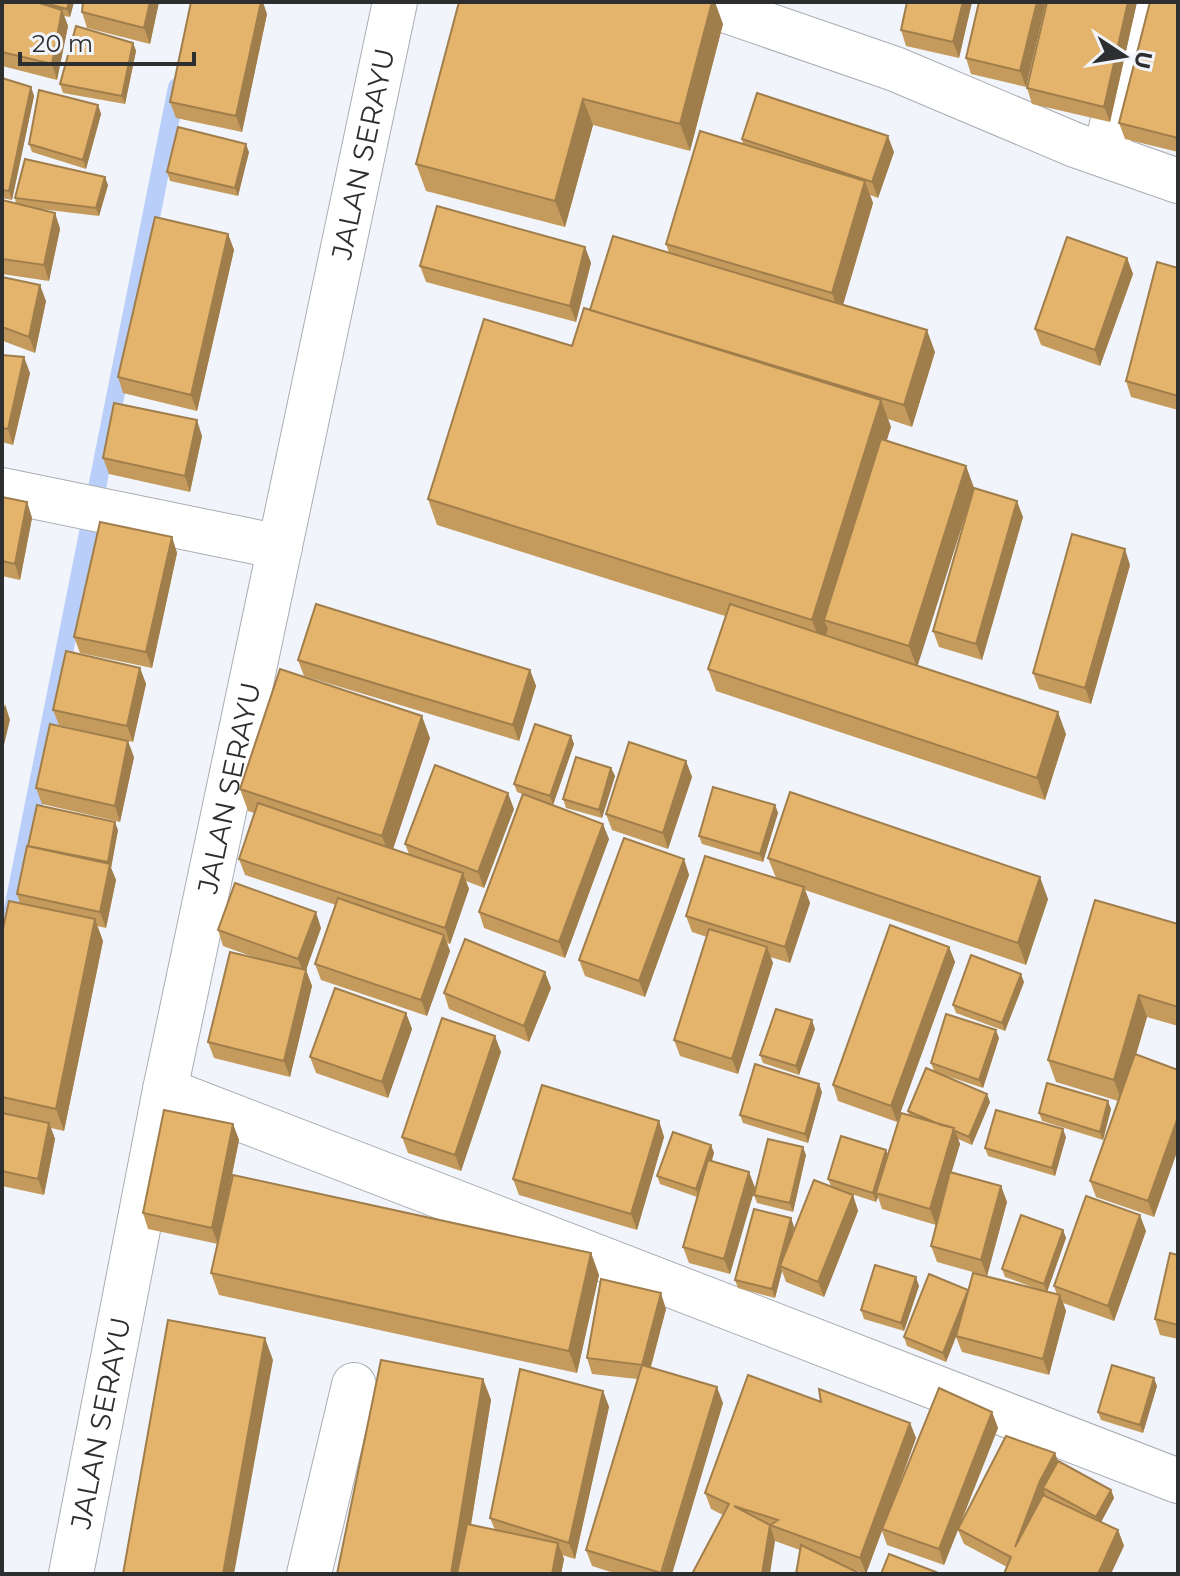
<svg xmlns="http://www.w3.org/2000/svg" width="1180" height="1576" viewBox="0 0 1180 1576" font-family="Montserrat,sans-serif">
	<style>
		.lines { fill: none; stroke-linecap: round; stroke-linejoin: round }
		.stream { stroke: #b9cff9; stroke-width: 18 }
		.minor-casing { stroke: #aaadb2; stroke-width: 46 }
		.minor { stroke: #fff; stroke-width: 44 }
		.wall { fill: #c59b5d }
		.shaded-wall { fill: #a07e4c }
		.building { fill: #e5b46c; stroke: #a07e4c; stroke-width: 2; fill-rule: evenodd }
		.labels { text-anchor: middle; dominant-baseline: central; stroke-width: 6; stroke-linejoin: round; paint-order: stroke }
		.street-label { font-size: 28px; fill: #2d2e30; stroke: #f1f5fb }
	</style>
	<rect width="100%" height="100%" fill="#f1f5fb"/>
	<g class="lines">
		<!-- stream -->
		<path class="stream" d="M2 964 177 87"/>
		<!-- minor casing -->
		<g class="minor-casing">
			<g id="minor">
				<path d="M701 2 895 69 1075 145 1178 181"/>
				<path d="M1105 155 1140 2"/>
				<path d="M2 490 280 547"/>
				<path d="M165 1090 1178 1481"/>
				<path id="s1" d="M71 1574 165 1090 395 2"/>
				<path d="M309 1574 354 1385"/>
			</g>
		</g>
		<!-- minor -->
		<use href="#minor" class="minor"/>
	</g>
	<!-- wall -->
	<path class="wall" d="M2 2H74L70 17 64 16 68 26 57 80 2 66Z
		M83 2H159L150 44 87 28 82 12Z
		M907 2H972L959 58 906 46 901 30Z
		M1046 2 1026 87 971 74 966 58Z
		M1047 2H1137L1110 122 1032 104 1027 88Z
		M1178 2V152L1125 139 1119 123Z
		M267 14 242 132 176 118 170 102Z
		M723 24 690 151 593 125 565 227 426 191 416 164Z
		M133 43 136 51 125 104 63 93 60 84Z
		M2 78 31 87 34 96 12 200 2 198Z
		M98 105 101 114 86 169 32 152 29 144Z
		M742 139 894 152 878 198 870 195 873 203 843 305 935 352 912 427 888 419 891 427 886 441 966 466 974 488 917 666 1066 734 1045 800 716 691 708 669 725 616 437 525 428 499 572 346 590 310 669 253 666 244 743 144Z
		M249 152 238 196 170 181 167 172Z
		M108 185 99 216 40 209 55 213 60 229 49 281 2 274V200L16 204 15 198Z
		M228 234 234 250 197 411 123 393 118 377Z
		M585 247 591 263 576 322 426 282 420 266Z
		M1127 258 1133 274 1100 366 1041 345 1035 329Z
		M1178 268V410L1131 397 1126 381Z
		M2 277 46 301 35 353 3 341 2 343Z
		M2 355 30 373 13 445 2 442Z
		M202 436 190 492 109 474 103 458Z
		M2 497 27 502 32 518 20 580 2 576Z
		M1023 517 982 660 939 647 933 631Z
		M172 537 177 553 152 668 80 653 74 637Z
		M1130 565 1091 704 1039 689 1033 673Z
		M298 660 530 670 536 686 519 741 304 676Z
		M140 668 146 684 133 742 59 725 53 710Z
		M571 736 574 744 553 805 609 839 565 958 484 928 479 912 522 794 517 792 514 784Z
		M430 738 393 849 409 854 405 844 514 809 484 888 466 881 469 889 450 944 447 943 450 951 427 1016 321 980 315 964 336 905 245 875 239 859 254 813 248 811 240 789Z
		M134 757 120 822 42 804 36 788Z
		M686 761 692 777 668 849 612 830 606 814Z
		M611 768 615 776 602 818 566 808 563 799Z
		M775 805 778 813 763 862 702 844 699 836Z
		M118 830 111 868 116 880 106 928 97 926 103 941 64 1131 51 1128 55 1139 44 1195 2 1186V933L20 904 17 894 27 846Z
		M768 858 1048 899 1026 965 805 890 810 903 790 963 770 957 773 963 738 1074 680 1056 674 1040 707 937 692 932 686 916 776 878Z
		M684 859 689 875 645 997 585 976 579 960Z
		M1178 924V1026L1147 1017 1136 1055 1178 1070V1149L1154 1217 1096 1197 1090 1181 1118 1101 1056 1082 1048 1060Z
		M321 928 306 970 312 986 290 1077 214 1058 208 1042 256 958 223 946 218 930Z
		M949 947 955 962 897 1122 838 1101 833 1085Z
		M1024 982 1005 1031 956 1013 953 1005Z
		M551 988 529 1042 449 1009 444 993Z
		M406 1013 412 1029 388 1098 316 1073 310 1057Z
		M815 1029 799 1075 763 1063 760 1055Z
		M999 1038 983 1088 935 1072 990 1102 972 1145 958 1139 960 1144 951 1172 1001 1186 1007 1202 987 1276 937 1262 931 1246 944 1197 936 1225 882 1209 878 1197 876 1202 842 1191 853 1195 858 1211 824 1297 786 1282 782 1271 775 1298 738 1288 735 1280 791 1218 794 1227 789 1243 831 1186 828 1179 886 1150 888 1154 909 1116 908 1111 934 1071 931 1063Z
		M501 1052 461 1171 408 1153 402 1137Z
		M822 1092 808 1143 743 1123 740 1115Z
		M1111 1109 1103 1140 1042 1121 1039 1113Z
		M659 1121 664 1137 637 1230 519 1195 513 1179Z
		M233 1124 239 1140 218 1244 148 1229 143 1213Z
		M1066 1137 1055 1176 988 1156 985 1148Z
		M711 1145 714 1153 712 1161 749 1172 755 1188 730 1274 689 1263 683 1247 697 1197 660 1184 657 1176Z
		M806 1155 793 1212 757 1203 754 1195Z
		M1063 1230 1066 1238 1047 1292 1057 1295 1054 1286 1146 1231 1114 1321 1063 1303 1066 1311 1049 1375 962 1352 956 1337 946 1362 907 1346 904 1337 968 1290 1043 1291 1005 1277 1002 1269Z
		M591 1253 599 1275 577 1373 219 1295 211 1273Z
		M1178 1255V1339L1160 1335 1155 1319Z
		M919 1286 904 1331 864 1319 861 1310Z
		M666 1309 651 1367 723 1403 672 1574H617L592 1566 586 1550 637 1379 592 1374 587 1358Z
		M483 1379 491 1400 471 1525 495 1530 490 1518 603 1391 609 1407 575 1559 562 1555 564 1559 561 1574H337Z
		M1157 1386 1143 1433 1101 1420 1098 1412Z
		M821 1402 910 1423 916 1438 893 1502 992 1412 998 1428 961 1522 1058 1461 1111 1490 1114 1498 1101 1522 1118 1530 1124 1546 1007 1567 964 1544 958 1530 944 1565 887 1545 882 1531 866 1574 775 1541 711 1509 705 1493Z"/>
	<!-- shaded-wall -->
	<path class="shaded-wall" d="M69 2H74L70 17 67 9Z
		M150 2H159L150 44 144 28Z
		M261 2H263L267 14 242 132 236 116Z
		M712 2H715L723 24 690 151 680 124Z
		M963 2H972L959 58 953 42Z
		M1037 2H1046L1026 87 1020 71Z
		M1128 2H1137L1110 122 1104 107Z
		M62 10 68 26 57 80 52 64Z
		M133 43 136 51 125 104 122 96Z
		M31 87 34 96 12 200 9 191Z
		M583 99 593 125 565 227 555 201Z
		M98 105 101 114 86 169 83 160Z
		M888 136 894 152 878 198 872 182Z
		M246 144 249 152 238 196 235 188Z
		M105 177 108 185 99 216 96 208Z
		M865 181 873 203 840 315 832 293Z
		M55 213 60 229 49 281 44 265Z
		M228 234 234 250 197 411 191 395Z
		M585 247 591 263 576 322 570 306Z
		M1127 258 1133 274 1100 366 1095 350Z
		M40 285 46 301 35 353 29 337Z
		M927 330 935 352 912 427 904 405Z
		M24 357 30 373 13 445 8 429Z
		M881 400 891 427 830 622 824 620 828 629 822 647 812 620Z
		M197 420 202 436 190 492 185 476Z
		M966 466 974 488 917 668 909 646Z
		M1017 501 1023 517 982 660 976 644Z
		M27 502 32 518 20 580 15 564Z
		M172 537 177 553 152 668 146 652Z
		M1125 549 1130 565 1091 704 1085 688Z
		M140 668 146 684 133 742 127 726Z
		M530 670 536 686 519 741 513 725Z
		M5 704 10 720 2 753V714Z
		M1058 712 1066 734 1045 800 1037 778Z
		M422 716 430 738 390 858 382 836Z
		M571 736 574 744 553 805 550 796Z
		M128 741 134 757 120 822 115 806Z
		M686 761 692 777 668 849 663 833Z
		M611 768 615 776 602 818 599 810Z
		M508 793 514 809 484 888 478 872Z
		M775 805 778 813 763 862 760 854Z
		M115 822 118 830 111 868 116 880 106 928 100 912 110 866 108 862Z
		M603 824 609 839 565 958 559 942Z
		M684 859 689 875 645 997 639 981Z
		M463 873 469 889 450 944 445 928Z
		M1040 877 1048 899 1026 965 1018 943Z
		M804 887 810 903 790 963 785 947Z
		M316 912 321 928 306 970 312 986 290 1077 284 1061 304 975 298 959Z
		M95 919 103 941 64 1131 56 1109Z
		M444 935 450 951 427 1016 421 1000Z
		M767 947 773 963 738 1074 732 1059Z
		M949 947 955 962 897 1122 891 1106Z
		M545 972 551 988 529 1042 524 1026Z
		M1021 974 1024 982 1005 1031 1002 1023Z
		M1139 995 1147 1017 1122 1102 1114 1080Z
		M406 1013 412 1029 388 1098 382 1082Z
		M812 1020 815 1029 799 1075 796 1066Z
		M996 1030 999 1038 983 1088 979 1080Z
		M495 1036 501 1052 461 1171 455 1155Z
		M819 1084 822 1092 808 1143 805 1134Z
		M987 1094 990 1102 972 1145 969 1137Z
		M1108 1101 1111 1109 1103 1140 1100 1132Z
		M1178 1117V1149L1154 1217 1148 1201Z
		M659 1121 664 1137 637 1230 631 1214Z
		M49 1123 55 1139 44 1195 38 1179Z
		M233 1124 239 1140 218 1244 212 1228Z
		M954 1128 960 1144 936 1225 930 1209Z
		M1063 1129 1066 1137 1055 1176 1052 1168Z
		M711 1145 714 1153 699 1198 696 1189Z
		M803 1147 806 1155 793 1212 790 1203Z
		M886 1150 889 1158 876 1193 878 1197 876 1202 873 1193Z
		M749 1172 755 1188 730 1274 724 1259Z
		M1001 1186 1007 1202 987 1276 981 1260Z
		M853 1195 858 1211 824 1297 818 1282Z
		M1140 1215 1146 1231 1114 1321 1108 1306Z
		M791 1218 794 1227 783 1268 780 1266 782 1271 775 1298 772 1289Z
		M1063 1230 1066 1238 1047 1292 1044 1284Z
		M591 1253 599 1275 577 1373 569 1351Z
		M916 1277 919 1286 904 1331 901 1323Z
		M968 1290 971 1298 946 1362 943 1353Z
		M661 1293 666 1309 647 1380 642 1365Z
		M1060 1295 1066 1311 1049 1375 1043 1359Z
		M265 1338 273 1360 234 1574H223Z
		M1154 1378 1157 1386 1143 1433 1140 1425Z
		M483 1379 491 1400 463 1574H451Z
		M717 1387 723 1403 672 1574H662Z
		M603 1391 609 1407 575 1559 569 1543Z
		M992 1412 998 1428 944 1565 939 1549Z
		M910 1423 916 1438 866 1574 860 1558Z
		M1055 1453 1061 1469 1043 1488 1046 1497 1015 1547 1040 1481Z
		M1111 1490 1114 1498 1099 1526 1096 1517Z
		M770 1525 775 1541 770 1574H762Z
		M1118 1530 1124 1546 1111 1574H1098Z
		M558 1543 564 1559 561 1574H552Z"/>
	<!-- building -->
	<path class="building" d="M2 2H36L62 10 52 64 2 52Z
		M41 2H69L67 9Z
		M83 2H150L144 28 82 12Z
		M191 2H261L236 116 170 102Z
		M459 2H712L680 124 583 99 555 201 416 164Z
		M907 2H963L953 42 901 30Z
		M979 2H1037L1020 71 966 58Z
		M1047 2H1128L1104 107 1027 88Z
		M1150 2H1178V138L1119 123Z
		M76 26 133 43 122 96 60 84Z
		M2 78 31 87 9 191 2 190Z
		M39 90 98 105 83 160 29 144Z
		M757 93 888 136 872 182 742 139Z
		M178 127 246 144 235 188 167 172Z
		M700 131 865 181 832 293 666 244Z
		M25 159 105 177 96 208 15 198Z
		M2 200 55 213 44 265 2 259Z
		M437 206 585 247 570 306 420 266Z
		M155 217 228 234 191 395 118 377Z
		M613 236 927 330 904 405 590 310Z
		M1067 237 1127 258 1095 350 1035 329Z
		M1157 262 1178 268V396L1126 381Z
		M2 277 40 285 29 337 2 327Z
		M584 308 881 400 812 620 428 499 484 319 572 346Z
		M2 355 24 357 8 429 2 428Z
		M114 403 197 420 185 476 103 458Z
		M881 439 966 466 909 646 824 620Z
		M974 488 1017 501 976 644 933 631Z
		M2 497 27 502 15 564 2 561Z
		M100 522 172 537 146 652 74 637Z
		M1072 534 1125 549 1085 688 1033 673Z
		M316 604 530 670 513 725 298 660Z
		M730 604 1058 712 1037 778 708 669Z
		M66 651 140 668 127 726 53 710Z
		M280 669 422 716 382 836 240 789Z
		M50 724 128 741 115 806 36 788Z
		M535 724 571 736 550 796 514 784Z
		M629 742 686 761 663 833 606 814Z
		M576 757 611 768 599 810 563 799Z
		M435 765 508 793 478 872 405 844Z
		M713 787 775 805 760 854 699 836Z
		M790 792 1040 877 1018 943 768 858Z
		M523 794 603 824 559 942 479 912Z
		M258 803 463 873 445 928 239 859Z
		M37 805 115 822 108 862 28 846Z
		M624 838 684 859 639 981 579 960Z
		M27 846 110 864 100 912 17 894Z
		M705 856 804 887 785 947 686 916Z
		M235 883 316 912 298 959 218 930Z
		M338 898 444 935 421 1000 315 964Z
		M1095 900 1178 924V1007L1139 995 1114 1080 1048 1060Z
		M9 901 95 919 56 1109 2 1097V933Z
		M890 925 949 947 891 1106 833 1085Z
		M709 929 767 947 732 1059 674 1040Z
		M465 939 545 972 524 1026 444 993Z
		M230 952 306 970 284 1061 208 1042Z
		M971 955 1021 974 1002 1023 953 1005Z
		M335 988 406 1013 382 1082 310 1057Z
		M776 1009 812 1020 796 1066 760 1055Z
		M946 1014 996 1030 979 1080 931 1063Z
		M442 1018 495 1036 455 1155 402 1137Z
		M1135 1054 1178 1070V1117L1148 1201 1090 1181Z
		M755 1064 819 1084 805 1134 740 1115Z
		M926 1068 987 1094 969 1137 953 1130 954 1128 941 1125 908 1111Z
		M1047 1083 1108 1101 1100 1132 1039 1113Z
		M542 1085 659 1121 631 1214 513 1179Z
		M164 1110 233 1124 212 1228 143 1213Z
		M996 1110 1063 1129 1052 1168 985 1148Z
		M2 1113 49 1123 38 1179 2 1171Z
		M901 1113 954 1128 930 1209 876 1193Z
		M673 1132 711 1145 696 1189 657 1176Z
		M841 1136 886 1150 873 1193 828 1179Z
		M768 1139 803 1147 790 1203 754 1195Z
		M708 1160 749 1172 724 1259 683 1247Z
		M950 1172 1001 1186 981 1260 931 1246Z
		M233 1175 591 1253 569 1351 211 1273Z
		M814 1180 853 1195 818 1282 780 1266Z
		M1086 1196 1140 1215 1108 1306 1054 1286Z
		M754 1209 791 1218 772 1289 735 1280Z
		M1021 1215 1063 1230 1044 1284 1002 1269Z
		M1170 1253 1178 1255V1325L1155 1319Z
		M875 1265 916 1277 901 1323 861 1310Z
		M973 1273 1060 1295 1043 1359 956 1336Z
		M929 1274 968 1290 943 1353 904 1337Z
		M601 1279 661 1293 642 1365 587 1358Z
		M168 1320 265 1338 223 1574H123Z
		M381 1360 483 1379 451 1574H337Z
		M642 1365 717 1387 661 1573 586 1550Z
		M1112 1365 1154 1378 1140 1425 1098 1412Z
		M520 1369 603 1391 569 1543 490 1518Z
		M748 1375 821 1402 819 1389 910 1423 860 1558 770 1525 762 1574H692L729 1504 705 1493ZM734 1506 778 1520 770 1525Z
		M939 1388 992 1412 939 1549 882 1529Z
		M1006 1436 1055 1453 1040 1481 1015 1547 1043 1495 1118 1530 1098 1574H1004L1011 1557 958 1529Z
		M1058 1461 1111 1490 1096 1517 1043 1488Z
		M467 1524 558 1543 552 1574H457Z
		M801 1545 861 1574H796Z
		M889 1554 941 1574H881Z"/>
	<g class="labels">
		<!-- street labels -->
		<g class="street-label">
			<text stroke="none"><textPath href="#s1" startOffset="1450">JALAN SERAYU</textPath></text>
			<text stroke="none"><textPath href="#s1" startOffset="802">JALAN SERAYU</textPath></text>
			<text stroke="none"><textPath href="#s1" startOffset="154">JALAN SERAYU</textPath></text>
		</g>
	</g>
	<!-- border -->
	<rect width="1180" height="1576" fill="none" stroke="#2d2e30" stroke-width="8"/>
	<!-- north arrow -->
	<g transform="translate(1124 56) rotate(102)" stroke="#f1f5fb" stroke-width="6" paint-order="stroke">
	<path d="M0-6L14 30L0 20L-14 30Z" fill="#2d2e30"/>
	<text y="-12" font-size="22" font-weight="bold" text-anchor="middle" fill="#2d2e30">U</text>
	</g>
	<!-- scale -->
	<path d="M20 52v12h174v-12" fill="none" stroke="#2d2e30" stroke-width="4"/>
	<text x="32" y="52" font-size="24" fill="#2d2e30" stroke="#f1f5fb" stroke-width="6" paint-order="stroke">20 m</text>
</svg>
